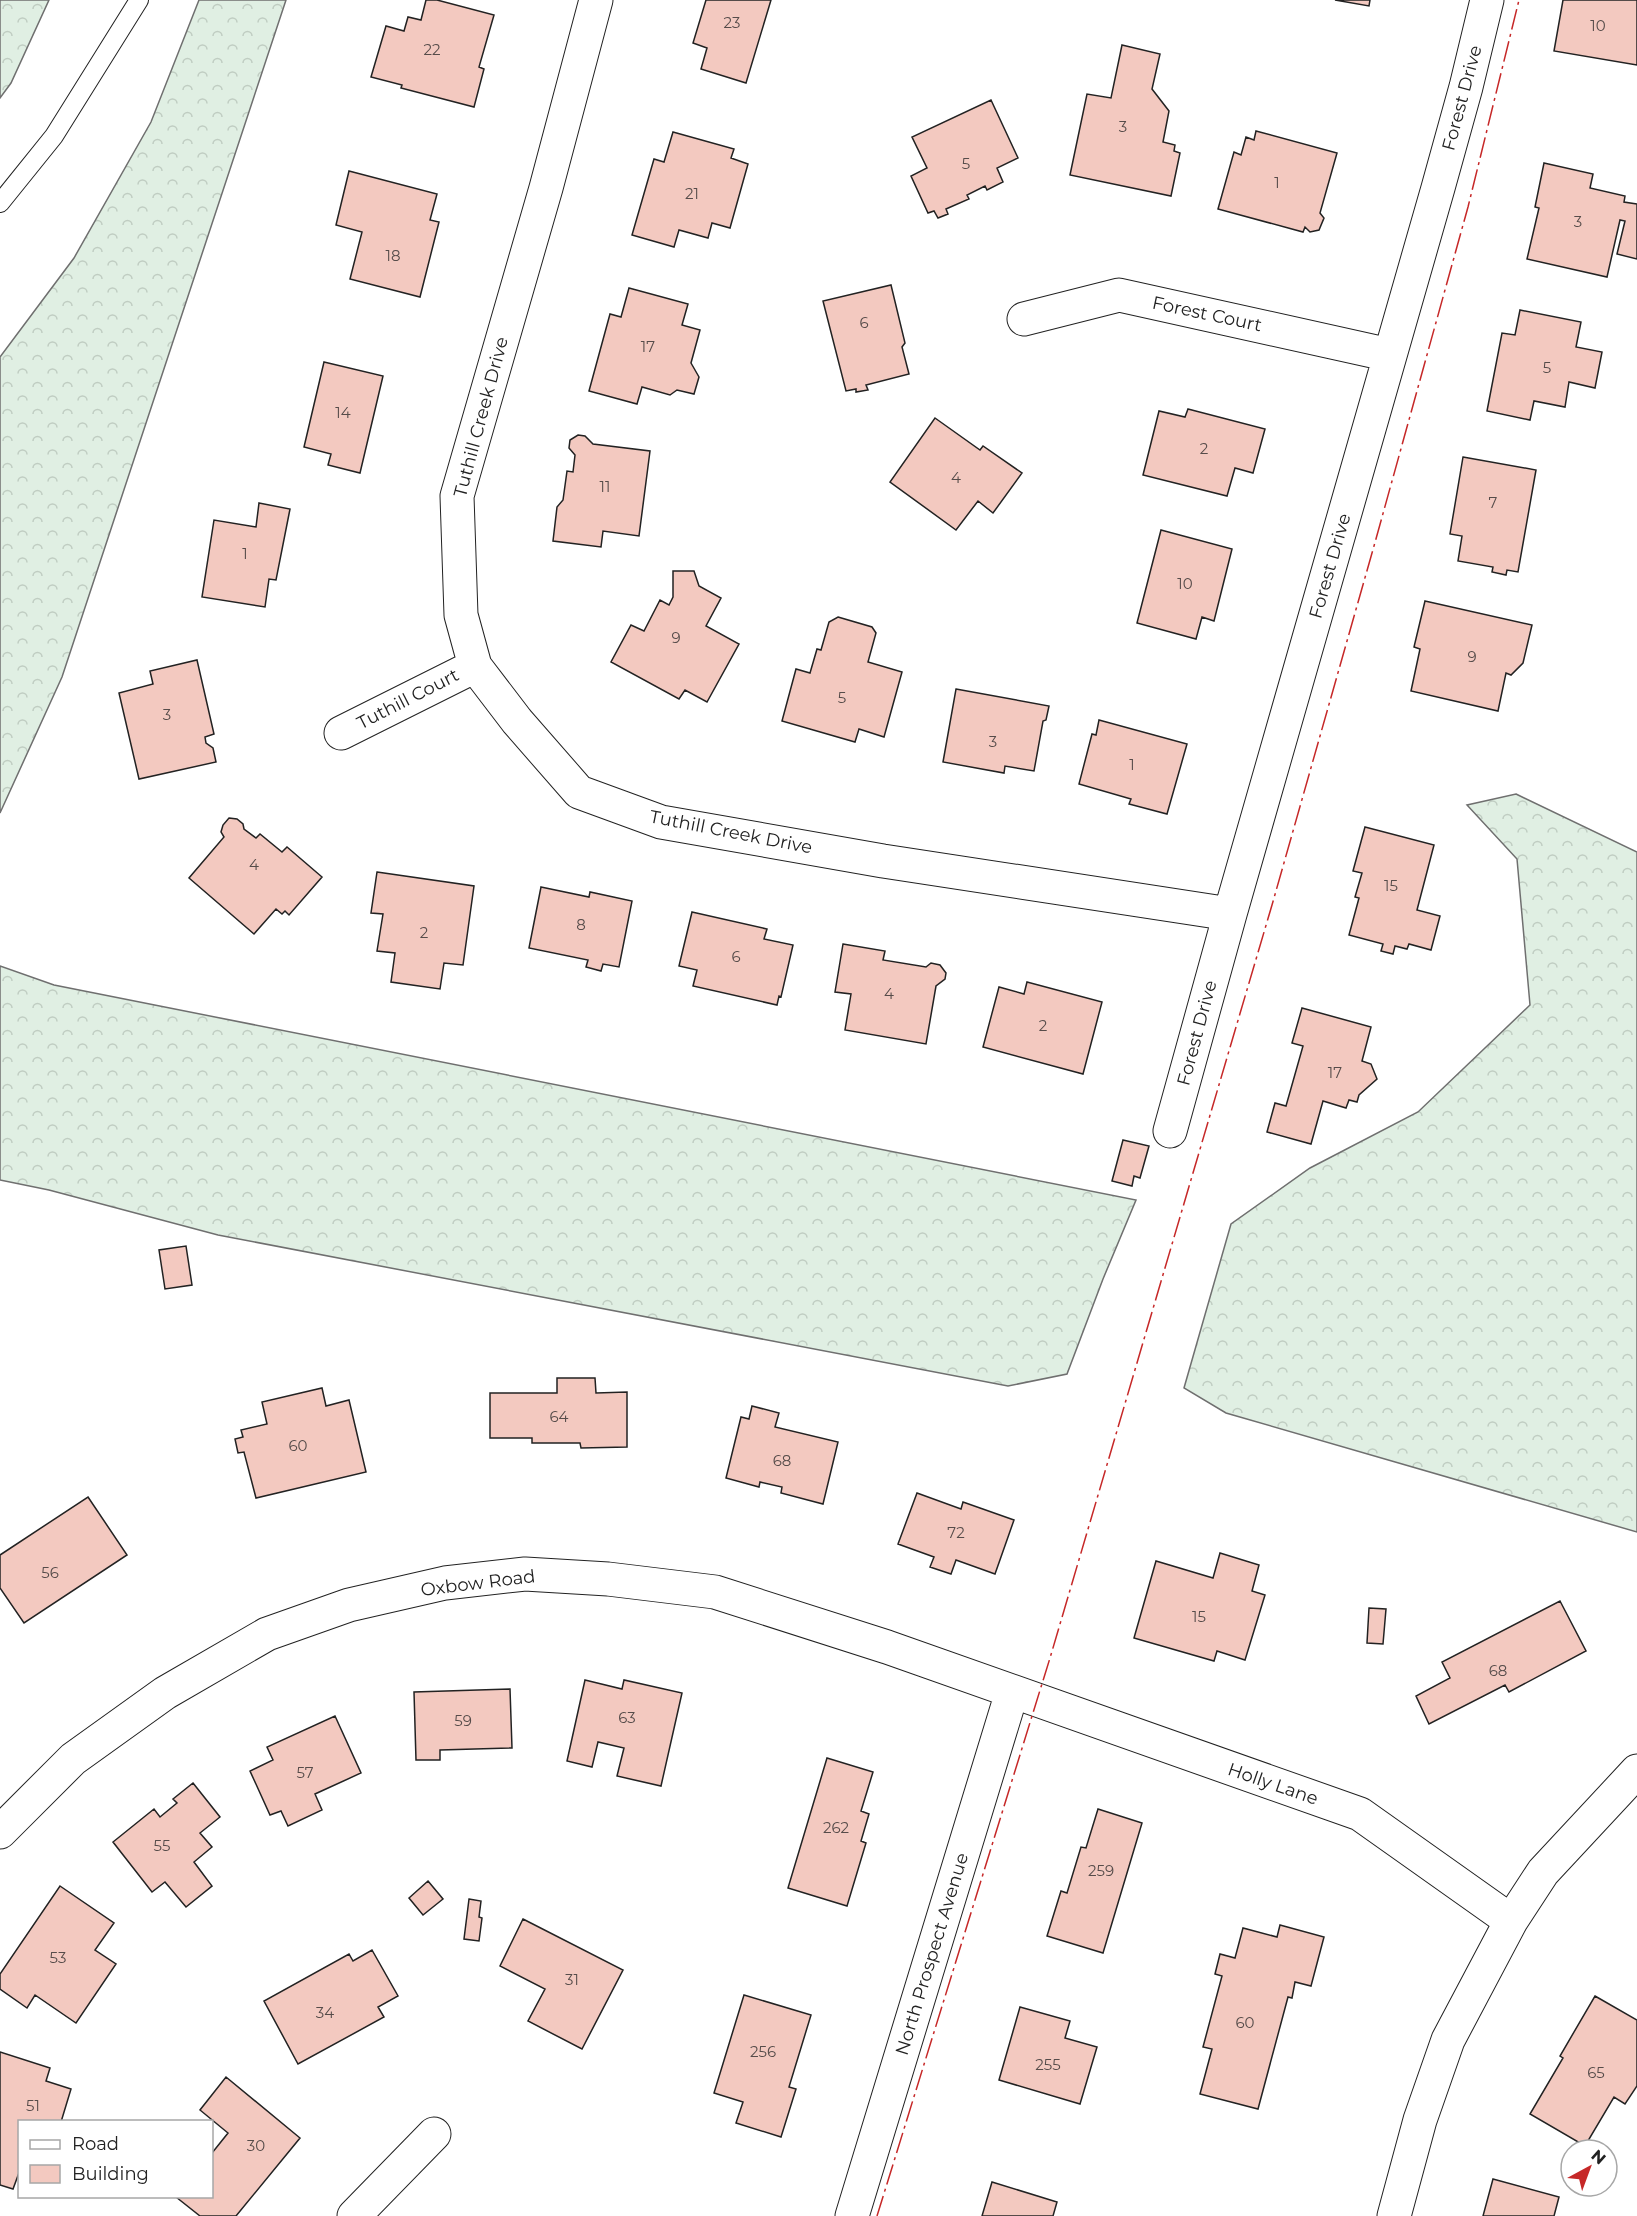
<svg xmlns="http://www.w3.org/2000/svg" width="1637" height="2216" viewBox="0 0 1637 2216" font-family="Montserrat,sans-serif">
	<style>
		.forest { fill: url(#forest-crowns); stroke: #6f6f6f; stroke-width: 1.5 }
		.building { fill: #f3c9c0; stroke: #222; stroke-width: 1.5 }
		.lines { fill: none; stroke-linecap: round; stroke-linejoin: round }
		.service-casing { stroke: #222; stroke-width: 20 }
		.minor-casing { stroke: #222; stroke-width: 35 }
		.service { stroke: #fff; stroke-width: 18 }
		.minor { stroke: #fff; stroke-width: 33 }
		.power { stroke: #c62828; stroke-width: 1.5; stroke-dasharray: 21 4.5 3 4.5; stroke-linecap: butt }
		.labels { text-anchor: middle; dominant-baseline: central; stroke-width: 4.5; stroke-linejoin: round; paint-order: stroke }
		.number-label { font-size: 15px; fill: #564c4a }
		.street-label { font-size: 18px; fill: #222; stroke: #fff }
	</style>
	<defs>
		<pattern id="forest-crowns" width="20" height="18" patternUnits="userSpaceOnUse" patternTransform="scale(1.5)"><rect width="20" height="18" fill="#e0efe3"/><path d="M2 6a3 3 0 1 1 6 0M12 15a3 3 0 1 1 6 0" fill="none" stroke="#c0cdc2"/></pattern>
	</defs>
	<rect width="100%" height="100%" fill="#fff"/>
	<!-- forest -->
	<path class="forest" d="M0 0H49L11 83 0 98Z
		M199 0H286L62 677 0 813V357L74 258 151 122Z
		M1516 794 1637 852V1532L1226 1413 1184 1388 1231 1224 1310 1168 1418 1112 1530 1005 1517 859 1467 805Z
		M0 966 54 985 1136 1200 1103 1279 1067 1374 1008 1386 218 1235 49 1190 0 1180Z"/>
	<!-- building -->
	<path class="building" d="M426 0H437L494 15 479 67 484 69 474 107 401 88 402 85 371 77 386 26 404 31 408 17 421 20Z
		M706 0H771L746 83 701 69 707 48 693 43Z
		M1335 0H1370L1369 6Z
		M1563 0H1637V65L1554 51Z
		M1122 45 1160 54 1152 89 1169 111 1163 142 1175 145 1174 151 1180 153 1171 196 1070 175 1087 94 1111 98Z
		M991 100 1018 158 997 168 1003 182 987 190 985 186 967 195 969 199 946 209 948 214 938 218 934 211 928 213 911 176 927 168 912 137Z
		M1256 131 1337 153 1320 213 1324 218 1319 230 1310 232 1305 227 1303 232 1218 209 1234 152 1241 155 1246 137 1254 140Z
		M673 132 734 149 731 158 748 164 730 228 712 223 708 238 679 230 674 247 632 235 654 159 664 162Z
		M1544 163 1593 174 1590 188 1625 196 1624 202 1637 204V259L1617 254 1625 221 1620 220 1607 277 1527 259 1539 208 1535 207Z
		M349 171 437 194 430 220 439 222 420 297 350 279 362 232 336 225Z
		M891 285 905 343 902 347 909 374 866 385 868 390 856 392V389L846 391 823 301Z
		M629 288 688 304 682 325 700 330 691 363 699 377 694 394 677 390 670 395 642 387 637 404 589 391 610 314 621 317Z
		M1520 310 1581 322 1576 347 1602 352 1595 388 1569 382 1565 407 1534 401 1530 420 1487 411 1502 333 1515 335Z
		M324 362 383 376 360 473 328 465 331 454 304 447Z
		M1188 409 1265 429 1253 473 1235 468 1227 496 1143 475 1159 411 1185 417Z
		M935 418 980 450 983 446 1022 473 993 513 978 501 956 530 890 482Z
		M578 435 585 436 593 444 650 451 639 536 603 531 601 547 553 541 557 507 563 500 567 471 573 472 575 455 569 448 570 440Z
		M1463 457 1536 470 1518 572 1507 570 1506 575 1492 572 1493 567 1458 561 1462 536 1450 534Z
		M259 503 290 509 276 580 269 579 265 607 202 597 214 520 256 527Z
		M1161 530 1232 549 1214 621 1202 617 1196 639 1137 623Z
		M673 571H694L699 586 721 598 706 626 739 644 707 702 685 690 679 699 611 662 631 625 644 631 660 600 669 605 673 597Z
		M1425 601 1532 625 1523 663 1511 675 1506 673 1498 711 1411 691 1420 649 1414 647Z
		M838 617 872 627 876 633 868 662 902 672 884 737 859 729 855 742 782 721 796 669 810 673 817 649 821 650 829 622Z
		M197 660 214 734 205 737 206 743 213 748 216 762 139 779 119 693 153 684 150 671Z
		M956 689 1049 706 1046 720 1043 721 1034 771 1005 766 1004 773 943 762Z
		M1099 720 1187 744 1167 814 1129 804 1131 799 1079 784 1092 734 1096 735Z
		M229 818 237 819 243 824 244 829 256 838 260 834 282 852 287 847 322 877 289 915 285 911 282 914 276 909 254 934 189 878 224 837 221 832 223 825Z
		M1365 827 1434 845 1417 910 1440 916 1431 950 1409 944 1407 949 1395 946 1393 954 1381 951 1383 944 1349 935 1359 898 1355 897 1362 873 1353 871Z
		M377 872 474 886 463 965 444 963 440 989 391 982 395 953 377 951 383 914 371 913Z
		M541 887 589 897 590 892 632 901 619 967 603 964 601 971 586 967 588 960 529 948Z
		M692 912 767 929 764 939 793 945 781 997 779 996 777 1005 693 986 697 970 679 966Z
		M843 944 885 951 883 960 926 967 931 963 940 965 946 973 945 979 936 986 926 1044 845 1030 851 994 835 992Z
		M1027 982 1102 1002 1083 1074 983 1047 999 987 1024 994Z
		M1302 1008 1371 1027 1362 1061 1371 1064 1377 1079 1359 1095 1357 1102 1349 1100 1346 1108 1323 1101 1311 1144 1267 1132 1275 1103 1286 1106 1303 1046 1292 1043Z
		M1123 1140 1149 1146 1140 1178 1134 1176 1132 1186 1112 1181Z
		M186 1246 192 1285 165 1289 159 1250Z
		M557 1378H595L596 1393 627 1392V1447L581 1448 580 1443H532V1438H490V1393H557Z
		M322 1388 326 1406 349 1400 366 1472 256 1498 244 1452 238 1453 235 1439 243 1437 241 1430 267 1424 262 1402Z
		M752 1406 779 1413 775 1427 838 1442 823 1504 781 1493 782 1487 760 1482 759 1487 726 1478 741 1417 749 1419Z
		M917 1493 961 1509 963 1502 1014 1520 995 1574 956 1560 951 1574 930 1567 934 1557 898 1544Z
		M88 1497 127 1555 24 1623 0 1588V1555Z
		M1220 1553 1259 1565 1252 1591 1265 1595 1245 1660 1217 1651 1214 1661 1134 1638 1156 1561 1213 1578Z
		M1560 1601 1586 1651 1509 1692 1505 1685 1429 1724 1416 1696 1450 1678 1442 1662Z
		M1369 1608 1386 1609 1383 1644 1367 1643Z
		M585 1680 622 1689 624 1680 682 1693 661 1786 617 1776 624 1748 598 1742 592 1767 567 1761Z
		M510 1689 512 1748 440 1750V1760H416L414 1692Z
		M335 1716 361 1773 315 1794 322 1810 288 1826 281 1811 270 1815 250 1771 273 1760 267 1747Z
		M827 1758 873 1772 861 1811 869 1814 861 1841 866 1843 847 1906 788 1888Z
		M193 1783 220 1817 200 1833 212 1847 194 1862 212 1886 186 1907 165 1882 152 1892 113 1842 154 1809 160 1817 177 1803 173 1799Z
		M1098 1809 1142 1823 1103 1953 1047 1936 1061 1891 1067 1893 1081 1847 1086 1848Z
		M428 1881 443 1899 423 1915 409 1898Z
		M60 1886 114 1923 95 1950 116 1964 76 2023 35 1995 27 2008 0 1989V1974Z
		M469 1899 481 1901 479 1917 482 1918 479 1941 464 1939Z
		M523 1919 623 1970 582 2049 528 2021 545 1989 500 1966Z
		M1280 1925 1324 1937 1311 1986 1295 1982 1292 1998 1288 1997 1258 2109 1200 2094 1212 2049 1203 2047 1222 1976 1215 1974 1220 1954 1235 1958 1243 1928 1277 1937Z
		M372 1950 398 1996 378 2007 384 2017 298 2064 264 2001 349 1954 353 1961Z
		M744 1995 811 2015 789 2087 796 2089 781 2137 736 2123 743 2102 714 2093Z
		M1595 1996 1637 2020V2086L1625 2104 1614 2097 1585 2146 1530 2114 1563 2058 1560 2056Z
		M1020 2007 1070 2021 1065 2038 1097 2047 1080 2104 999 2080Z
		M0 2052 50 2068 46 2081 71 2089 61 2122H20V2170L13 2189 0 2185Z
		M226 2077 300 2138 236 2216H200L176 2197 212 2196V2153L228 2133 200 2110Z
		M1493 2179 1559 2197 1554 2216H1483Z
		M992 2182 1057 2202 1053 2216H982Z"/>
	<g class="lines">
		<!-- service casing -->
		<g class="service-casing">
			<path id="service" d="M0 203 54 136 139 0"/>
		</g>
		<!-- minor casing -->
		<g class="minor-casing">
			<path id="minor" d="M596 0 546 188 457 496 461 615 475 666 517 721 579 792 661 822 883 861 1230 914
				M1024 319 1119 295 1390 355
				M341 733 475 666
				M1170 1131 1230 914 1438 188 1466 87 1487 0
				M0 1832 73 1759 165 1693 267 1634 349 1605 445 1583 525 1574 608 1579 715 1592 887 1647 1360 1814 1511 1921
				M354 2216 434 2134
				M852 2216 1012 1692
				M1394 2216 1420 2120 1448 2040 1511 1921 1543 1872 1637 1771"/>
		</g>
		<!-- service -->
		<use href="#service" class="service"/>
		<!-- minor -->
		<use href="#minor" class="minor"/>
		<!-- power -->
		<path class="power" d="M877 2216 1050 1658 1272 905 1374 546 1468 207 1519 0"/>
	</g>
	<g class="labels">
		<!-- number labels -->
		<g class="number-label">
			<text x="732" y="22">23</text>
			<text x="1598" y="25">10</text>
			<text x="432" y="49">22</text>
			<text x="1123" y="126">3</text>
			<text x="966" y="163">5</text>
			<text x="1277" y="182">1</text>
			<text x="692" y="193">21</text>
			<text x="1578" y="221">3</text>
			<text x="393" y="255">18</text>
			<text x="864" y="322">6</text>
			<text x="648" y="346">17</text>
			<text x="1547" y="367">5</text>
			<text x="343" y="412">14</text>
			<text x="1204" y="448">2</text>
			<text x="956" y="477">4</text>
			<text x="605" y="486">11</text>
			<text x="1493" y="502">7</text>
			<text x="245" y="553">1</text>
			<text x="1185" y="583">10</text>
			<text x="676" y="637">9</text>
			<text x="1472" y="656">9</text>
			<text x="842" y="697">5</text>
			<text x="167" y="714">3</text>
			<text x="993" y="741">3</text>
			<text x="1132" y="764">1</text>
			<text x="254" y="864">4</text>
			<text x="1391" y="885">15</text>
			<text x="581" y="924">8</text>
			<text x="424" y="932">2</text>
			<text x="736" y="956">6</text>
			<text x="889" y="993">4</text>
			<text x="1043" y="1025">2</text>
			<text x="1335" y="1072">17</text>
			<text x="559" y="1416">64</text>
			<text x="298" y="1445">60</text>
			<text x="782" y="1460">68</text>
			<text x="956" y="1532">72</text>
			<text x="50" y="1572">56</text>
			<text x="1199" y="1616">15</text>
			<text x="1498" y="1670">68</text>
			<text x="627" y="1717">63</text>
			<text x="463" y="1720">59</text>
			<text x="305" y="1772">57</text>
			<text x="836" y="1827">262</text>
			<text x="162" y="1845">55</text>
			<text x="1101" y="1870">259</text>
			<text x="58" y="1957">53</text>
			<text x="572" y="1979">31</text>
			<text x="325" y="2012">34</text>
			<text x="1245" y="2022">60</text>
			<text x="763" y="2051">256</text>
			<text x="1048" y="2064">255</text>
			<text x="1596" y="2072">65</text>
			<text x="33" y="2105">51</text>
			<text x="256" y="2145">30</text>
		</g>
		<!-- street labels -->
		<g class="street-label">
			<text transform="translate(1462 98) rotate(-75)">Forest Drive</text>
			<text transform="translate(1207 314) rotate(12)">Forest Court</text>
			<text transform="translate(481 417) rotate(-75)">Tuthill Creek Drive</text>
			<text transform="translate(1330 566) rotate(-74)">Forest Drive</text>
			<text transform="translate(408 699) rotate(-27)">Tuthill Court</text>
			<text transform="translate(731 832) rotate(11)">Tuthill Creek Drive</text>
			<text transform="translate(1197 1033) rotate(-75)">Forest Drive</text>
			<text transform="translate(478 1583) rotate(-7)">Oxbow Road</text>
			<text transform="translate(1273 1784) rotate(19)">Holly Lane</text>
			<text transform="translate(932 1954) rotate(-73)">North Prospect Avenue</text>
		</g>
	</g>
	<!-- legend -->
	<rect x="18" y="2120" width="195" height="78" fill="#ffffff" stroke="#a7a7a7" stroke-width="1.5"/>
	<rect x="30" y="2140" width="30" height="9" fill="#ffffff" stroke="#a7a7a7" stroke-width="1.5"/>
	<text x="72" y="2150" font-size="18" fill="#222222">Road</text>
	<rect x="30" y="2165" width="30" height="18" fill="#f3c9c0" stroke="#a7a7a7" stroke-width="1.5"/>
	<text x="72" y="2180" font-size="18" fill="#222222">Building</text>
	<!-- north arrow -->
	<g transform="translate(1589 2168) rotate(41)"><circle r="28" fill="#ffffff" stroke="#a7a7a7" stroke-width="1.5"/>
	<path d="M0-4.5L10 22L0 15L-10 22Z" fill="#c62828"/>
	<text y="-9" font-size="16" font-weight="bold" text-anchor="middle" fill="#222222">N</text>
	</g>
</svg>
